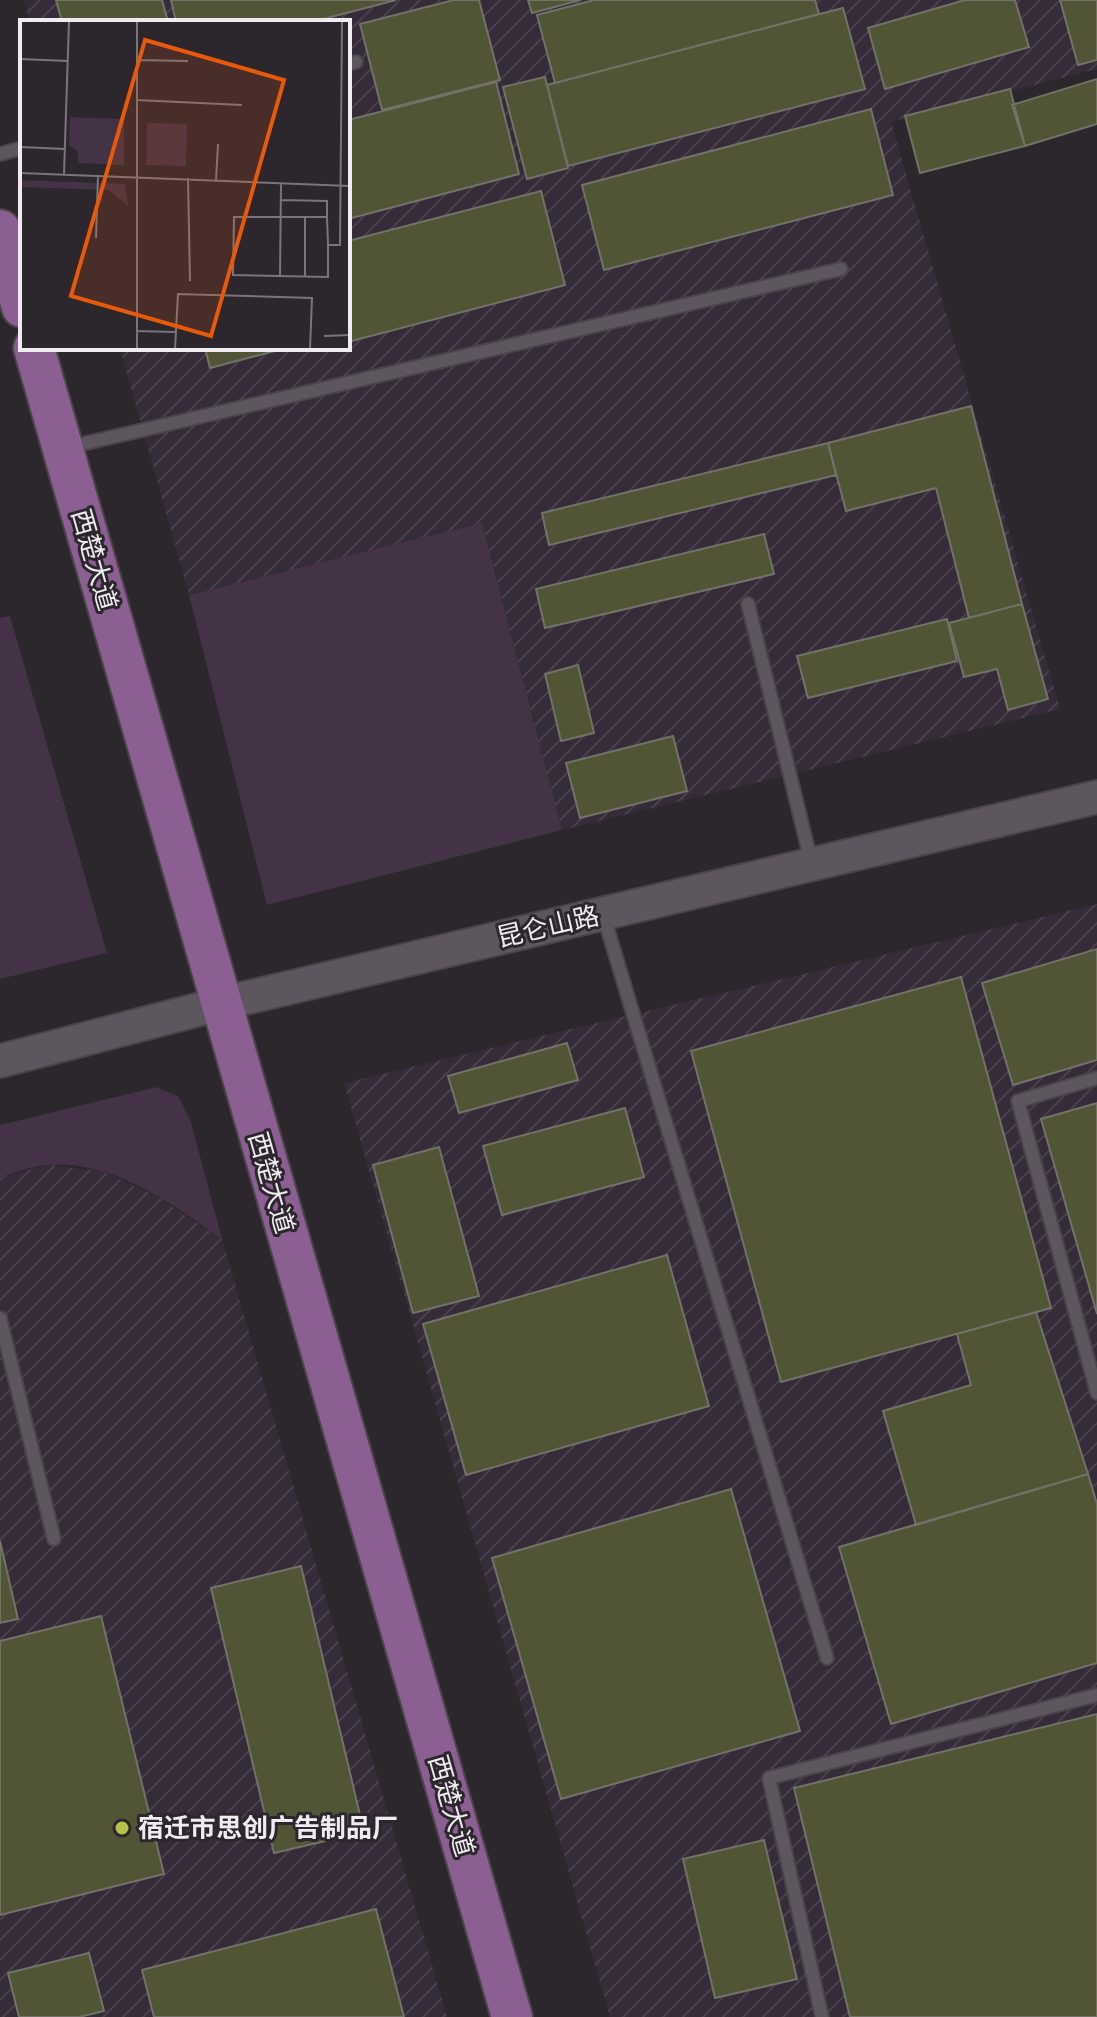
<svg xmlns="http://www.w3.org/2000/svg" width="1097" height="2017" viewBox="0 0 1097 2017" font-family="Karla,'Noto Sans SC',sans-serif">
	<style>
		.industrial { fill: url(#industrial-furrows) }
		.green { fill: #443346 }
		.building { fill: #515535; stroke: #717268; stroke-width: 2 }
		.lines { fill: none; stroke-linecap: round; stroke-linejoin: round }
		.service-casing { stroke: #4a444a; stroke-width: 16 }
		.tertiary-casing { stroke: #4a444a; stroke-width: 36 }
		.primary-casing { stroke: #4a444a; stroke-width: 44 }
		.service { stroke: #5d565e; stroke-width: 12 }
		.tertiary { stroke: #5d565e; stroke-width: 32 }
		.primary { stroke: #8b5f92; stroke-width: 40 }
		.poi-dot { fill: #b6c149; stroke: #2c262d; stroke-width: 3 }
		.labels { text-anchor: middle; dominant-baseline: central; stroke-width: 6; stroke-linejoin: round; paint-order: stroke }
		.street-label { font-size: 26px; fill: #f0ebf0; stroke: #2c262d }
		.poi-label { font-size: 26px; font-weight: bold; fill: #f0ebf0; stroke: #2c262d; text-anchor: start }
		.inset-road { fill: none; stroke: #7a757b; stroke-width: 2 }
		.view { fill: #e8590c; fill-opacity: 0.15; stroke: #e8590c; stroke-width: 4 }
		.inset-edge { fill: none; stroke: #f0ebf0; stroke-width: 4 }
	</style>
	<defs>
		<pattern id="industrial-furrows" width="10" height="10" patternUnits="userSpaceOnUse" patternTransform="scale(2)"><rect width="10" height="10" fill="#362b38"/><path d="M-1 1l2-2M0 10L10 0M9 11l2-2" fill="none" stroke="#4a404b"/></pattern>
	</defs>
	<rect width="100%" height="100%" fill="#2c262d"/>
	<!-- industrial -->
	<path class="industrial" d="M24 0H1097V69L891 122 1060 709 562 830 482 523 189 595 120 348H348V22H30Z
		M1097 904V2017H610L344 1083Z
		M49 1165 102 1171 156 1196 222 1239 447 2017H0V1177Z"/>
	<!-- green -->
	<path class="green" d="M482 523 562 830 267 905 189 595Z
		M10 616 107 953 0 979V618Z
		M157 1087 179 1097 191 1122 222 1239C174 1205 111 1159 48 1165 32 1166 15 1173 0 1177V1125Z"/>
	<!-- building -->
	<path class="building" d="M56 0H162L168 22H62Z
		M171 0H396L312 22H176Z
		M454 0H479L500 80 382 110 360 24Z
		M528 0H581L532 13Z
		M594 0H815L819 14 555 83 537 15Z
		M965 0H1015L1029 47 885 89 868 28Z
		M1060 0H1097V60L1078 65Z
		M843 8 865 89 568 166 547 85Z
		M545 77 568 168 527 179 503 87Z
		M1097 79V124L1025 146 1012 105Z
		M496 82 519 174 348 219V120Z
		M1010 89 1025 146 920 173 905 116Z
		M871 109 893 195 604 270 582 185Z
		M541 191 565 285 348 342V241Z
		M205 348H286L210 368Z
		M971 406 1022 604 969 618 936 488 846 511 828 443Z
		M828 443 836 475 549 545 542 513Z
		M764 534 774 574 545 628 536 589Z
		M1022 604 1048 699 1008 710 997 669 964 677 949 623Z
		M947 619 957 661 808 698 797 656Z
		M578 665 594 733 561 741 545 674Z
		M673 736 687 791 580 818 566 763Z
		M1097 949V1060L1013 1085 982 983Z
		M961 977 1051 1308 781 1382 691 1051Z
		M567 1043 578 1080 459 1113 448 1076Z
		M1097 1103V1314L1041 1119Z
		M625 1108 644 1177 502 1215 483 1146Z
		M439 1147 479 1296 413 1313 373 1165Z
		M667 1255 709 1406 466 1475 423 1324Z
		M1036 1312 1088 1474 916 1525 883 1411 971 1385 957 1334Z
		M1088 1474 1097 1504V1663L891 1724 839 1547Z
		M731 1489 800 1731 561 1799 492 1558Z
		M0 1541 18 1619 0 1623Z
		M301 1566 364 1832 274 1853 211 1588Z
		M101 1616 164 1874 0 1915V1641Z
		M1097 1714V2017H850L794 1788Z
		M764 1840 797 1979 715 1998 683 1859Z
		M376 1909 404 2017H154L142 1970Z
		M89 1953 104 2011 79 2017H19L8 1973Z"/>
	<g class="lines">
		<!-- service casing -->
		<g class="service-casing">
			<path id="service" d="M348 64 356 62
				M0 154 22 148
				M69 447 841 269
				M748 604 811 861
				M603 914 827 1658
				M1097 1078 1018 1101 1097 1393
				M0 1318 54 1539
				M822 2017 769 1778 1097 1695"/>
		</g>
		<!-- tertiary casing -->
		<g class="tertiary-casing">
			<path id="tertiary" d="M0 1061 220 1004 1097 797"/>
		</g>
		<!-- primary casing -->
		<g class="primary-casing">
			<path id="primary" d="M0 230 22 307
				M34 348 512 2017"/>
		</g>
		<!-- service -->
		<use href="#service" class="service"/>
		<!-- tertiary -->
		<use href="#tertiary" class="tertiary"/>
		<!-- primary -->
		<use href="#primary" class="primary"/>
	</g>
	<!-- markers -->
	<circle class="poi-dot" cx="122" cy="1828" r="8"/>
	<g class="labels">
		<!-- street labels -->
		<g class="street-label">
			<text transform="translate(94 560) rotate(74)">西楚大道</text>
			<text transform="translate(548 927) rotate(-13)">昆仑山路</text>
			<text transform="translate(271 1183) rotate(74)">西楚大道</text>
			<text transform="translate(451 1806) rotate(74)">西楚大道</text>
		</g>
		<!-- poi labels -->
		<g class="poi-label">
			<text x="138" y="1828">宿迁市思创广告制品厂</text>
		</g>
	</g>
	<!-- overview -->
	<g transform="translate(20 20)">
		<rect width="330" height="330" fill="#2c262d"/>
		<path d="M50 97 104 99V145L58 143V132L49 125ZM127 103 167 104 166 146 126 145ZM0 160 105 164 108 186 89 170 0 167Z" fill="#443346"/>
		<path class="inset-road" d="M0 39 48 41M117 40 168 41M116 80 222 85M0 127 45 129M0 153 330 166M44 154 49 1M168 158 170 261M196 160 198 124M261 180 307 181V197L308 225V257L213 255 214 197H307M285 197V257M76 218 78 155M308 225H320L322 1M260 256 261 163M116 311 155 312M304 316 330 315M117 329V1M155 329 158 274 292 278 290 329"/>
		<path class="view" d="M125 20 264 60 191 316 51 276Z"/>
		<rect width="330" height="330" class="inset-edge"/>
	</g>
</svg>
